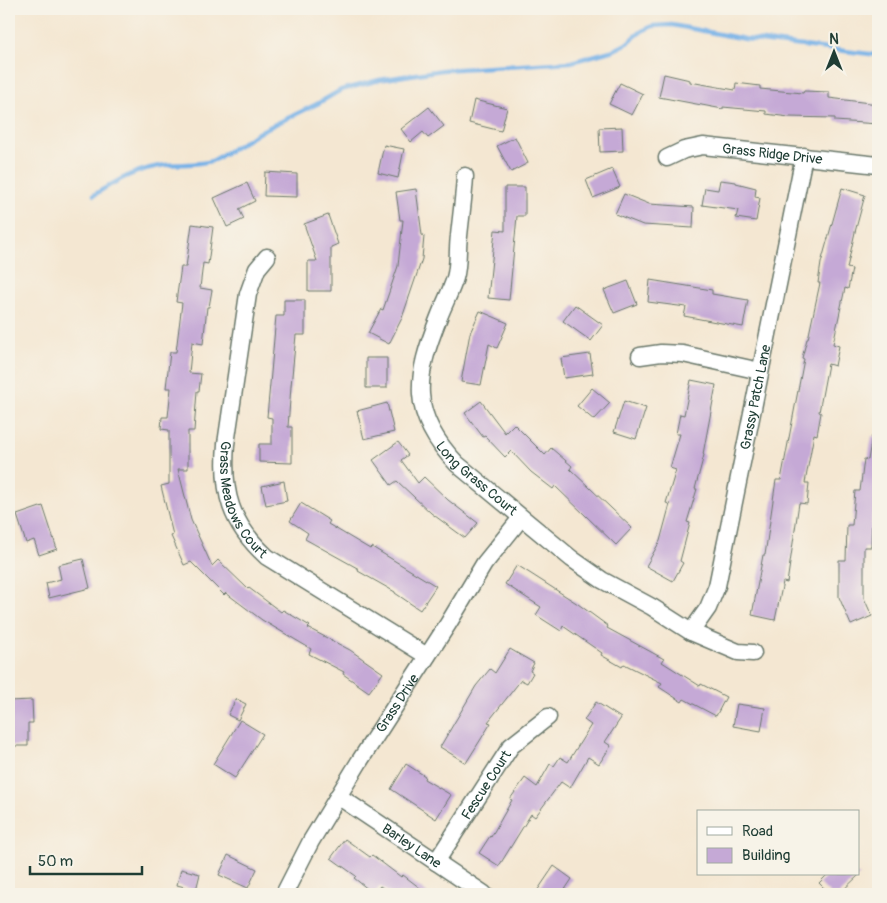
<svg xmlns="http://www.w3.org/2000/svg" width="887" height="903" viewBox="0 0 887 903" font-family="Pangolin,sans-serif">
	<style>
		.lines { fill: none; stroke-linecap: round; stroke-linejoin: round }
		.stream { stroke: #76b1e7; stroke-width: 4.5 }
		.building { fill: #c5a9d6 }
		.minor-casing { stroke: #6a786b; stroke-width: 19 }
		.minor { stroke: #fff; stroke-width: 16 }
		.labels { text-anchor: middle; dominant-baseline: central; stroke-width: 5; stroke-linejoin: round; paint-order: stroke }
		.street-label { font-size: 14px; fill: #1f3d34; stroke: #f7f3e8 }
	</style>
	<rect width="100%" height="100%" fill="#f7f3e8"/>
	<filter id="ink" filterUnits="userSpaceOnUse"><feTurbulence type="fractalNoise" baseFrequency=".02" numOctaves="2"/><feDisplacementMap in="SourceGraphic" scale="10" xChannelSelector="R" yChannelSelector="G"/><feConvolveMatrix kernelMatrix="1 2 1 2 8 2 1 2 1" color-interpolation-filters="sRGB"/></filter>
	<filter id="wash" filterUnits="userSpaceOnUse"><feTurbulence type="fractalNoise" baseFrequency=".0096" numOctaves="4" result="noise"/><feDisplacementMap in="SourceGraphic" scale="20" xChannelSelector="R" yChannelSelector="G"/><feGaussianBlur stdDeviation="1.12" result="paint"/><feColorMatrix in="noise" values="0 0 0 0 0 0 0 0 0 0 0 0 0 0 0 0 0 1.4 0 .05"/><feComposite in="paint" operator="in"/></filter>
	<g filter="url(#wash)">
		<rect width="100%" height="100%" fill="#f4e7d2"/>
		<g class="lines">
			<!-- stream -->
			<path class="stream" d="M94 195C117 180 139 168 166 165 182 163 199 166 214 160L263 130 317 104 341 90 379 80 442 70 571 62 614 50 626 44 642 31 653 26 672 25 745 39 878 55"/>
		</g>
		<g id="blocks">
			<!-- building -->
			<path class="building" d="M664 74 690 80V82L735 90 736 83 760 86V89L803 93 804 91 829 92V98L878 104V124L835 121V118L789 117 766 114V111L723 107V109L659 97Z
				M620 83 643 94 632 115 609 104Z
				M474 100 507 108 501 131 469 123Z
				M429 107 444 126 428 138 423 132 411 142 401 129Z
				M622 127 623 151 600 152 599 128Z
				M515 137 528 163 511 172 497 146Z
				M384 145 404 149 398 178 378 173Z
				M612 169 620 187 593 198 586 180Z
				M265 172 297 174V197L264 196Z
				M720 180 736 182V183L756 188 755 197 760 198 756 221 736 218 738 210 702 205 705 188 718 190Z
				M247 183 255 201 239 209 244 219 227 227 214 198Z
				M505 187H525V216H517L509 300 488 298 495 230 505 231Z
				M842 188 865 195 855 232 847 268 852 269 848 289 845 288 833 344 839 346 835 366 828 364 819 412 821 413 817 435 814 434 805 483H809L807 504 799 503 787 583 783 582 775 620 752 615 763 555H765L776 480H781L804 359 802 358 807 339H808L820 283H818L821 263Z
				M416 189 422 235 424 236 422 259 402 318 389 344 368 333 381 309 383 310 398 266 403 220H400L396 192Z
				M624 194 649 204 694 207 693 228 643 225 615 214Z
				M328 215 338 244 331 247V291H308V261H317L304 224Z
				M192 224 213 227 208 264 203 263 200 288 212 290 209 307H207L203 344 192 342 189 373 201 374 199 391H197L194 431H188V469H178L191 520 212 566 218 560 248 589 249 588 281 612 283 610 310 626 308 628 350 650 383 673 369 692 343 674 344 672 309 654 311 649 262 620 226 593 224 595 191 562 184 565 171 536 173 535 161 486 169 484V430L161 429 162 417H168L171 388H166L170 352H176L182 303 176 302 181 267H186Z
				M650 280 712 290V294L748 300 743 327 684 316 686 307 648 302Z
				M628 281 637 304 614 313 604 290Z
				M284 300H305V335H296L291 386 288 427H292V463L259 462V444H272V418L267 417 270 384 276 316H284Z
				M575 305 603 325 591 341 563 321Z
				M480 311 508 323 497 348 489 344 481 385 461 382 470 333Z
				M590 354 593 374 564 378 561 358Z
				M366 358H387V388H366Z
				M691 380 716 385 703 454 704 455 695 489H697L687 522 690 523 680 561 683 563 673 581 646 566 660 541 670 504 666 503 676 470 670 468 680 434H676L680 414 684 415Z
				M592 388 610 403 594 420 577 406Z
				M481 401 505 433 514 424 545 455 551 448 572 466 570 469 632 528 616 545 555 486 553 489 531 472 511 451 505 457 485 436 483 437 465 413Z
				M624 401 646 408 636 439 614 432Z
				M387 403 394 432 364 439 357 411Z
				M872 436 878 437V515L872 514 871 547H864V598L872 616 851 625 839 597V560H846L847 525H852L855 491H860L864 459 868 460Z
				M398 442 408 455 401 460 418 483 424 477 448 500 478 523 465 538 431 513 397 481 391 485 373 460Z
				M284 481 287 501 266 505 262 486Z
				M301 503 330 521 328 524 370 549 372 547 436 586 420 610 395 593V592L358 571 359 569 305 539 308 533 290 521Z
				M43 506 57 549 39 555 34 540 26 543 17 515Z
				M83 559 90 588 49 598 46 583 61 579 58 565Z
				M517 565 578 604 608 626 607 628 664 659 662 662 700 686 701 684 726 697 716 716 684 699 682 702 659 687 662 683 624 664 622 667 601 655 602 653 563 626 561 631 536 615 541 607 505 584Z
				M510 649 534 663 530 671 533 673 527 683 521 680 488 722 491 723 466 763 440 747 476 686 490 669 495 673Z
				M236 699 246 704 238 720 228 715Z
				M32 700 33 723H28V746H9V701Z
				M596 702 621 718 605 742 611 746 599 764 588 757 570 788 561 782 535 817 531 814 499 866 479 853 490 836 491 837 512 800 510 799 525 778 537 787 550 764 554 766 560 757 568 762 591 725 584 720Z
				M737 704 765 708 761 731 733 726Z
				M240 720 263 734 235 778 213 764Z
				M406 764 425 776 424 779 451 795 436 819 391 789Z
				M345 839 370 857 372 855 401 877 403 875 428 894H391L380 886 374 894 354 878 356 876 331 858Z
				M228 855 257 869 248 888 219 875Z
				M554 866 572 879 562 894H535Z
				M181 869 200 874 196 890 177 885Z
				M828 874H860L839 894H830L819 883Z"/>
		</g>
	</g>
	<g filter="url(#ink)">
		<use href="#blocks" fill-opacity="0" stroke="#6a786b" stroke-width="1"/>
		<g class="lines">
			<!-- minor casing -->
			<g class="minor-casing">
				<g id="minor">
					<path id="s1" d="M667 158 684 150 703 146 878 165"/>
					<path id="s2" d="M465 176C464 196 461 216 459 236 457 250 459 265 455 278 451 291 444 304 439 317 415 377 409 414 457 464L572 559 602 580 652 607 691 632 738 652 753 653"/>
					<path id="s3" d="M267 257 257 269 248 294 226 444C222 493 230 523 267 557L427 656"/>
					<path d="M640 356 661 353 683 354 760 371"/>
					<path id="s4" d="M691 632 708 608 717 586 804 156"/>
					<path id="s5" d="M338 796 484 894"/>
					<path id="s6" d="M436 862 511 746 548 717"/>
					<path id="s7" d="M284 894 311 841 359 762 448 624 484 564 521 518"/>
				</g>
			</g>
			<!-- minor -->
			<use href="#minor" class="minor"/>
		</g>
	</g>
	<g class="labels">
		<!-- street labels -->
		<g class="street-label">
			<text stroke="none"><textPath href="#s1" startOffset="108">Grass Ridge Drive</textPath></text>
			<text stroke="none"><textPath href="#s4" startOffset="246">Grassy Patch Lane</textPath></text>
			<text stroke="none"><textPath href="#s2" startOffset="329">Long Grass Court</textPath></text>
			<text stroke="none"><textPath href="#s3" startOffset="254">Grass Meadows Court</textPath></text>
			<text stroke="none"><textPath href="#s7" startOffset="222">Grass Drive</textPath></text>
			<text stroke="none"><textPath href="#s6" startOffset="92">Fescue Court</textPath></text>
			<text stroke="none"><textPath href="#s5" startOffset="89">Barley Lane</textPath></text>
		</g>
	</g>
	<!-- margin -->
	<rect width="887" height="903" fill="none" stroke="#f7f3e8" stroke-width="30"/>
	<!-- legend -->
	<rect x="697" y="810" width="162" height="65" fill="#f7f3e8" stroke="#a1aaa0"/>
	<rect x="707" y="827" width="25" height="8" fill="#ffffff" stroke="#a1aaa0"/>
	<text x="742" y="836" font-size="15" fill="#1f3d34">Road</text>
	<rect x="707" y="848" width="25" height="15" fill="#c5a9d6" stroke="#a1aaa0"/>
	<text x="742" y="860" font-size="15" fill="#1f3d34">Building</text>
	<!-- north arrow -->
	<g transform="translate(834 52)" stroke="#f7f3e8" stroke-width="4" paint-order="stroke">
	<path d="M0-4L9 19L0 12L-9 19Z" fill="#1f3d34"/>
	<text y="-8" font-size="14" font-weight="bold" text-anchor="middle" fill="#1f3d34">N</text>
	</g>
	<!-- scale -->
	<path d="M30 866v8h112v-8" fill="none" stroke="#1f3d34" stroke-width="2.5"/>
	<text x="38" y="866" font-size="15" fill="#1f3d34" stroke="#f7f3e8" stroke-width="4" paint-order="stroke">50 m</text>
</svg>
